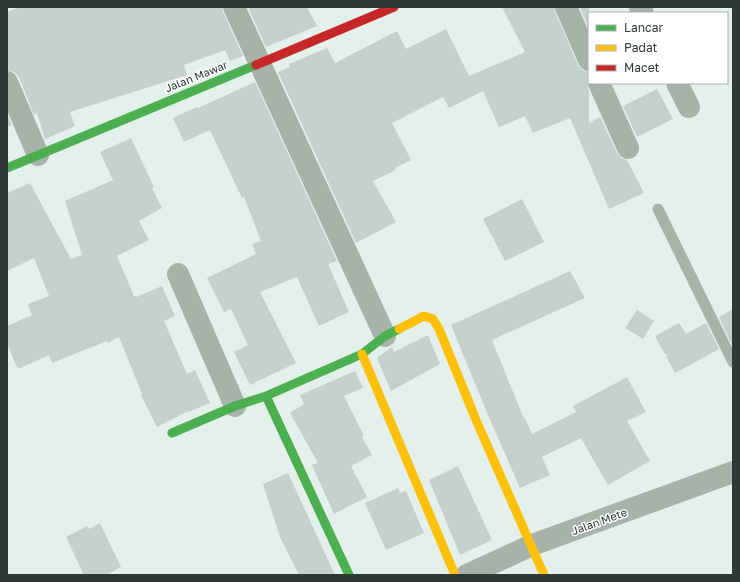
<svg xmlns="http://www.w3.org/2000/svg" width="740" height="582" viewBox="0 0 740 582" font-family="'Golos Text',sans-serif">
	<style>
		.building { fill: #c5d0ce }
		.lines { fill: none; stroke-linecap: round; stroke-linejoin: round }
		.lane { stroke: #a7b2aa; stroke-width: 11 }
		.street { stroke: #a7b2aa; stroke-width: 22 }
		.fast { stroke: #4caf50; stroke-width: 9 }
		.slow { stroke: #ffc107; stroke-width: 9 }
		.jam { stroke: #c62828; stroke-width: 9 }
		.labels { text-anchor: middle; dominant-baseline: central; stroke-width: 3; stroke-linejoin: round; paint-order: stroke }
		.street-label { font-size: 11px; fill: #2f3935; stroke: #fff }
	</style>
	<rect width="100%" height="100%" fill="#e3f0eb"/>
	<!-- building -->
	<path class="building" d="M20 7H222L223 12 243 56 230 61 225 50 184 65 187 75 70 112 75 126 45 139 37 113 34 115 19 77 14 72 7 70V12Z
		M248 7H307L317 26 266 47Z
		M502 7H554L555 12 578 65 582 70 589 72 587 82 589 91V123L600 117 617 153 621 158 627 160 644 193 609 209 570 118 533 133 525 116 499 127 483 91 449 108 443 97 392 123 411 160 395 168 396 170 373 181 396 222 356 243 278 72 290 67 289 64 327 48 335 63 397 31 406 49 446 29 469 76 525 52Z
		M580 7H589V29Z
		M255 82 337 261 328 264 349 312 319 326 297 277 260 292 296 363 250 385 234 352 248 345 231 309 224 312 207 278 256 254 252 244 261 241 244 197 242 198 210 130 184 142 173 118 197 107 198 108Z
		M657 89 673 119 637 137 623 106Z
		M7 114 12 125 7 127Z
		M131 138 154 187 152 188 162 208 139 221 149 240 117 256 134 296H136V297L162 286 175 316 164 321 187 374 195 370 210 403 188 412V411L157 427 141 395 142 394 119 337 108 343 107 341 52 363 49 355 18 369 7 344V326L32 315 28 304 49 296 34 258 7 271V193L30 183 71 259 82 255 65 201 113 180 100 152Z
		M522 199 544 242 505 261 483 219Z
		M570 271 585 298 492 340 524 419 525 418 532 434 576 412 573 406 627 377 646 412 627 421 650 461 608 485 581 438 542 457 550 475 520 488 488 415 451 325Z
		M733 309V342L731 343 719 317Z
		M637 310 654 321 643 339 625 328Z
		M679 323 686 334 706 323 719 349 675 373 666 356 668 355 664 353 655 336Z
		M428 335 440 364 391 391 377 358 392 347 394 352Z
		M355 371 363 388 344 396 364 436 362 437 372 455 351 466 367 497 334 514 312 465 318 463 290 413 304 404 300 395Z
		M458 466 492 540 460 555 429 480Z
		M288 473 335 575H299L280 537 263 484Z
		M398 488 400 493 406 491 424 533 386 550 365 503Z
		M100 523 121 567 106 575H84L66 537 87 526 89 529Z"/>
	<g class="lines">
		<!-- lane -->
		<path class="lane" d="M658 209 733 362"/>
		<!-- street -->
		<path class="street" d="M234 7 385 336
			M566 7 589 60
			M640 7 643 13
			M7 82 38 155
			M599 83 628 148
			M677 83 689 107
			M178 274 235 406
			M467 575 532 545 733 472"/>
		<!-- fast -->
		<path class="fast" d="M7 168 256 65
			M266 396 349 575
			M172 433 235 406 266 396 362 354 385 336 399 329"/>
		<!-- slow -->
		<path class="slow" d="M399 329 424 316 433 319 439 329 476 420 544 575
			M362 354 455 575"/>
		<!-- jam -->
		<path class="jam" d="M256 65 394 7"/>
	</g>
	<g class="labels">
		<!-- street labels -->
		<g class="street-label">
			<text transform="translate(196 76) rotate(-22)">Jalan Mawar</text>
			<text transform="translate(599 521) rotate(-20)">Jalan Mete</text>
		</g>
	</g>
	<!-- border -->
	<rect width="740" height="582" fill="none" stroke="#2f3935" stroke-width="16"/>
	<!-- legend -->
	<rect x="588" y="12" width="140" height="72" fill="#ffffff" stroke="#acb0ae"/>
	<rect x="596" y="25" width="20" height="6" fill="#4caf50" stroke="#acb0ae"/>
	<text x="624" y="32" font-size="12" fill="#2f3935">Lancar</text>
	<rect x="596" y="45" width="20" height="6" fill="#ffc107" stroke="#acb0ae"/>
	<text x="624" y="52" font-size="12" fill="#2f3935">Padat</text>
	<rect x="596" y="65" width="20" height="6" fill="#c62828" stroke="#acb0ae"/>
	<text x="624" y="72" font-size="12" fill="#2f3935">Macet</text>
</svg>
